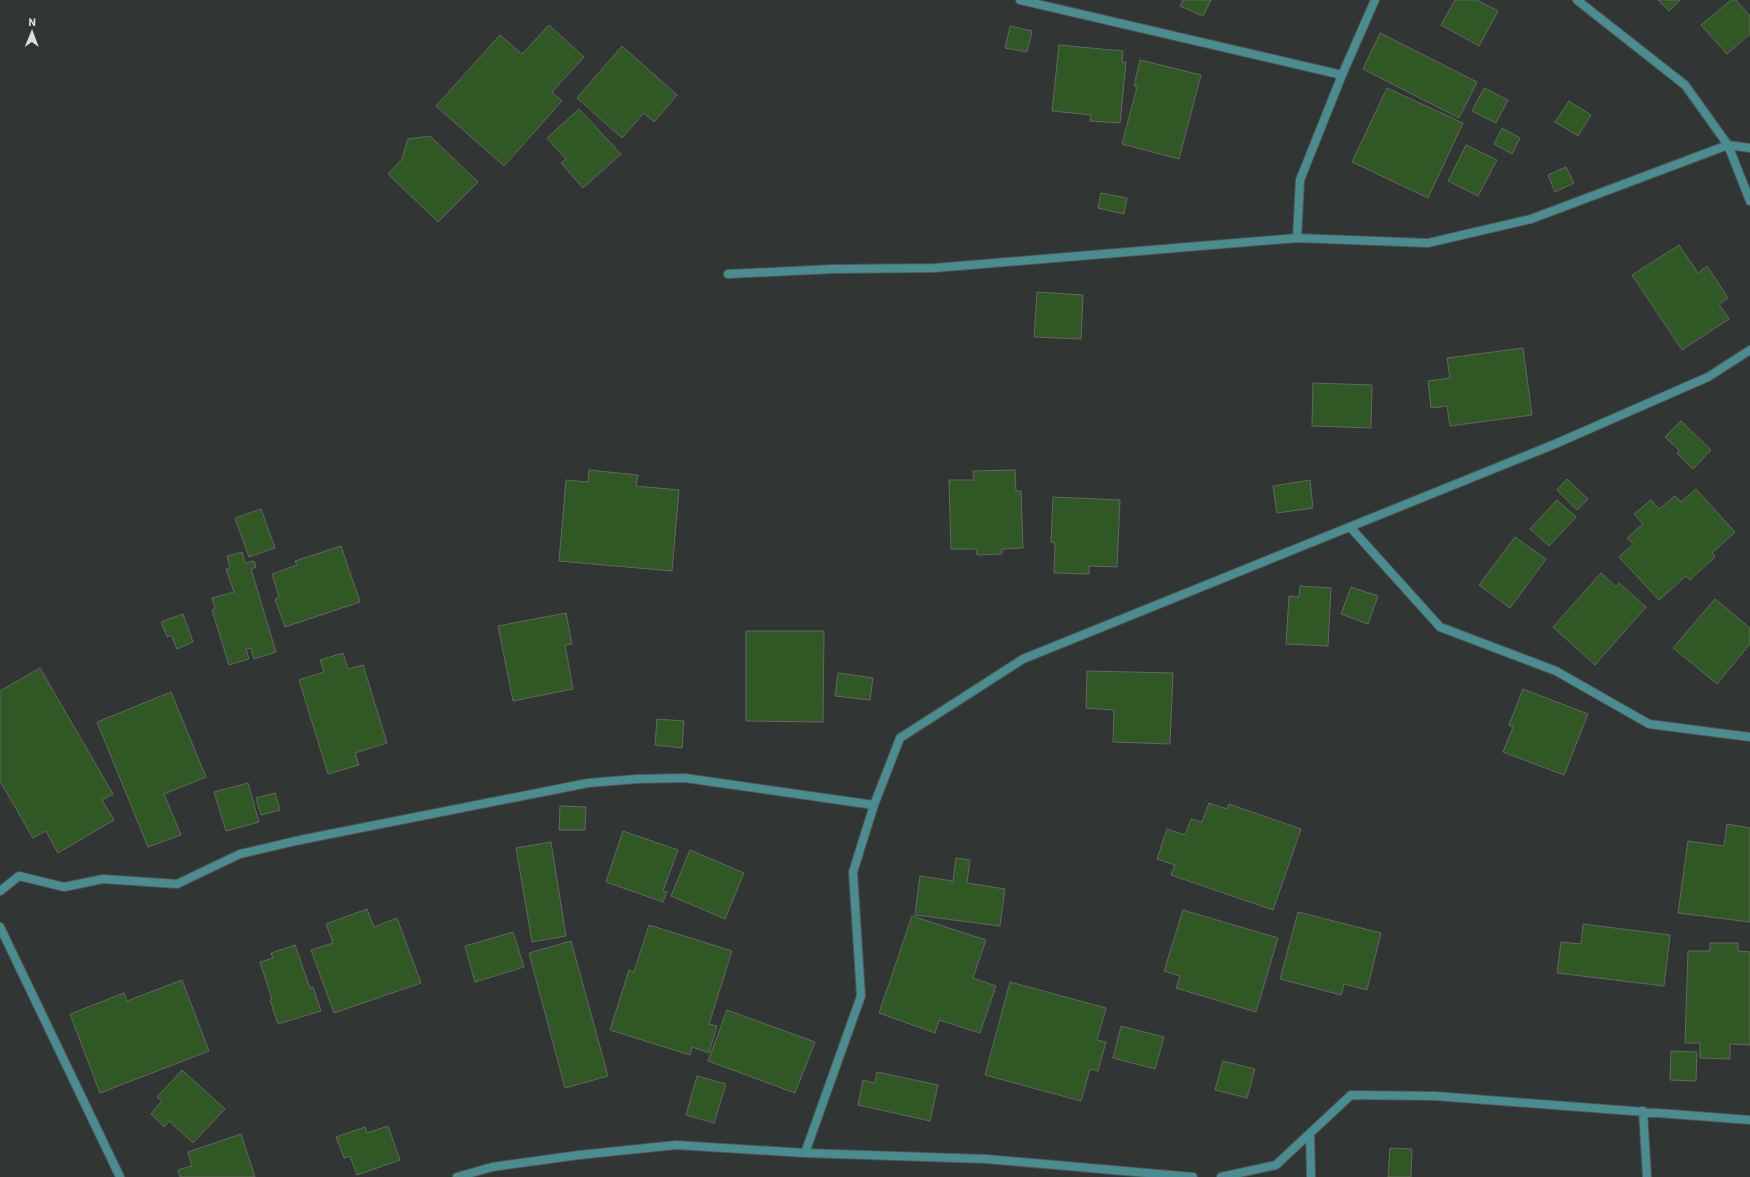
<svg xmlns="http://www.w3.org/2000/svg" width="1750" height="1177" viewBox="0 0 1750 1177" font-family="Barlow,sans-serif">
	<style>
		.building { fill: #305824; stroke: #646663 }
		.lines { fill: none; stroke-linecap: round; stroke-linejoin: round }
		.minor-casing { stroke: #505453; stroke-width: 10 }
		.minor { stroke: #4a8d91; stroke-width: 8 }
	</style>
	<rect width="100%" height="100%" fill="#313534"/>
	<!-- building -->
	<path class="building" d="M1183 0H1211L1203 16 1180 6Z
		M1455 0H1477L1498 11 1479 46 1441 25Z
		M1658 0H1680L1669 11Z
		M1731 0H1736L1750 16V34L1727 54 1701 25Z
		M549 25 584 57 552 92 562 101 504 166 436 106 500 35 522 54Z
		M1010 26 1032 31 1027 52 1005 48Z
		M1380 33 1477 82 1459 118 1363 69Z
		M1059 45 1123 51 1122 62H1126L1120 123 1090 121 1091 115 1052 111Z
		M622 46 677 95 654 122 644 113 622 138 577 98Z
		M1140 60 1201 75 1179 159 1122 144 1137 87 1134 86Z
		M1387 88 1463 123 1428 198 1352 162Z
		M1484 88 1508 100 1496 123 1472 111Z
		M1569 101 1591 115 1578 136 1555 122Z
		M579 109 621 154 583 188 561 163 566 159 547 138Z
		M1502 128 1520 138 1512 154 1494 144Z
		M430 136 478 182 438 222 388 174 402 159 408 139Z
		M1466 145 1497 160 1478 196 1448 181Z
		M1566 167 1574 183 1555 192 1548 175Z
		M1101 193 1127 198 1124 214 1098 208Z
		M1679 245 1698 273 1707 266 1728 298 1719 304 1729 319 1682 350 1632 275Z
		M1037 292 1083 295 1081 339 1034 337Z
		M1523 348 1532 415 1450 426 1447 406 1431 408 1428 381 1450 378 1447 358Z
		M1313 383 1372 385 1371 428 1312 426Z
		M1681 421 1711 450 1693 469 1677 453 1679 450 1665 437Z
		M589 470 638 475 636 486 679 490 672 571 559 561 566 480 588 482Z
		M1015 470 1016 491H1021L1023 548 1002 549V554L977 555 976 549H951L949 480H974L973 471Z
		M1567 479 1588 499 1577 510 1557 490Z
		M1310 480 1313 508 1277 513 1273 486Z
		M1696 489 1735 532 1712 553 1715 557 1690 580 1686 576 1659 600 1619 557 1633 544 1627 538 1643 524 1634 514 1651 500 1659 509 1675 496 1681 502Z
		M1053 497 1120 500 1117 567 1089 566V574L1054 573 1055 543 1051 542Z
		M1557 500 1576 517 1549 546 1530 529Z
		M261 509 275 548 249 557 235 518Z
		M1515 537 1546 559 1510 608 1479 585Z
		M341 546 360 602 285 627 275 599 279 597 272 574 297 565 295 561Z
		M242 552 245 563 254 561 256 567 251 569 276 652 254 659 251 648 246 649 249 659 229 665 212 610 215 609 212 598 234 592 226 569 230 568 227 556Z
		M1601 573 1616 587 1619 583 1646 607 1595 665 1553 627Z
		M1300 586 1331 588 1328 646 1286 644 1289 596 1299 597Z
		M1351 587 1378 596 1368 624 1341 614Z
		M1715 599 1750 628V644L1717 684 1673 648Z
		M566 613 572 644 565 645 573 689 513 701 498 626Z
		M183 614 193 642 177 649 171 635 167 637 161 622Z
		M746 631H824L823 722 746 721Z
		M343 653 348 669 363 665 387 743 355 753 359 765 328 774 299 680 324 672 320 660Z
		M40 668 113 794 102 800 114 820 58 853 46 831 33 838 0 781V691Z
		M1087 671 1173 673 1170 744 1113 742 1114 710 1086 708Z
		M838 673 873 678 870 700 835 696Z
		M1523 689 1588 714 1564 775 1503 752 1513 727 1509 725Z
		M171 692 206 777 164 794 181 835 148 847 97 722Z
		M657 719 684 721 682 748 655 745Z
		M248 783 259 822 226 831 214 792Z
		M275 793 280 810 261 815 256 798Z
		M1209 803 1227 809 1229 804 1301 829 1273 910 1171 875 1175 865 1157 859 1167 829 1185 835 1191 819 1202 822Z
		M560 806 586 807 585 830H559Z
		M1727 824 1750 828V922L1678 913 1688 841 1724 846Z
		M623 831 678 850 663 891 667 892 663 902 606 882Z
		M551 842 566 936 532 942 516 848Z
		M690 850 744 873 725 919 671 896Z
		M956 858 970 860 967 883 1005 889 1000 926 915 915 920 876 953 881Z
		M367 909 374 927 397 918 421 983 334 1013 311 950 333 943 326 924Z
		M1183 910 1278 938 1256 1012 1176 988 1180 976 1164 971Z
		M1298 912 1381 933 1367 990 1344 984 1341 995 1280 979Z
		M912 916 986 940 973 978 996 986 980 1033 939 1020 935 1033 879 1013Z
		M1583 924 1670 935 1664 986 1557 973 1561 942 1581 944Z
		M649 925 732 951 709 1024 717 1026 709 1053 692 1047 690 1055 610 1030 629 970 634 972Z
		M513 932 524 967 475 982 465 946Z
		M571 941 608 1076 565 1088 529 953Z
		M1710 943H1738V951L1750 952V1045L1730 1044V1059L1700 1058V1043H1685L1688 951H1710Z
		M295 945 310 988 313 987 321 1011 278 1024 270 1000 272 999 260 962 273 958 271 953Z
		M182 980 209 1051 100 1093 70 1014 124 993 127 1001Z
		M1010 982 1106 1008 1097 1040 1106 1042 1098 1071 1090 1069 1081 1101 985 1075Z
		M727 1010 815 1042 795 1093 708 1061Z
		M1121 1026 1164 1037 1155 1069 1113 1058Z
		M1671 1051 1697 1052 1696 1081 1670 1080Z
		M1223 1061 1255 1069 1247 1098 1215 1090Z
		M182 1070 225 1109 193 1143 169 1121 164 1127 151 1114 162 1101 157 1097Z
		M877 1072 938 1085 930 1121 858 1105 863 1080 875 1083Z
		M697 1076 726 1084 714 1123 686 1115Z
		M388 1126 400 1160 357 1175 350 1156 344 1158 336 1137 365 1127 367 1133Z
		M241 1134 255 1177H180L178 1170 192 1166 188 1152Z
		M1390 1148 1412 1149 1411 1177H1388Z"/>
	<g class="lines">
		<!-- minor casing -->
		<g class="minor-casing">
			<path id="minor" d="M1020 0 1342 75
				M1375 0 1342 75 1300 180 1297 238 1428 243 1531 219 1728 145 1750 148
				M1577 0 1685 85 1728 145 1750 201
				M728 274 833 269 934 268 1297 238
				M1350 527 1440 627 1556 671 1649 724 1750 737
				M0 891 19 876 64 887 103 879 177 884 240 854 300 840 588 783 637 779 685 778 874 805 900 738 1023 659 1555 444 1708 377 1750 350
				M0 927 120 1177
				M1643 1111 1647 1177
				M1310 1133 1311 1177
				M805 1153 861 996 853 872 874 805
				M457 1177 492 1167 579 1155 676 1145 805 1153 986 1159 1193 1177
				M1221 1177 1276 1165 1351 1095 1435 1096 1750 1120"/>
		</g>
		<!-- minor -->
		<use href="#minor" class="minor"/>
	</g>
	<!-- north arrow -->
	<g transform="translate(32 32) rotate(1)" stroke="#313534" stroke-width="3" paint-order="stroke">
	<path d="M0-3L7 15L0 10L-7 15Z" fill="#dee0df"/>
	<text y="-6" font-size="11" font-weight="bold" text-anchor="middle" fill="#dee0df">N</text>
	</g>
</svg>
